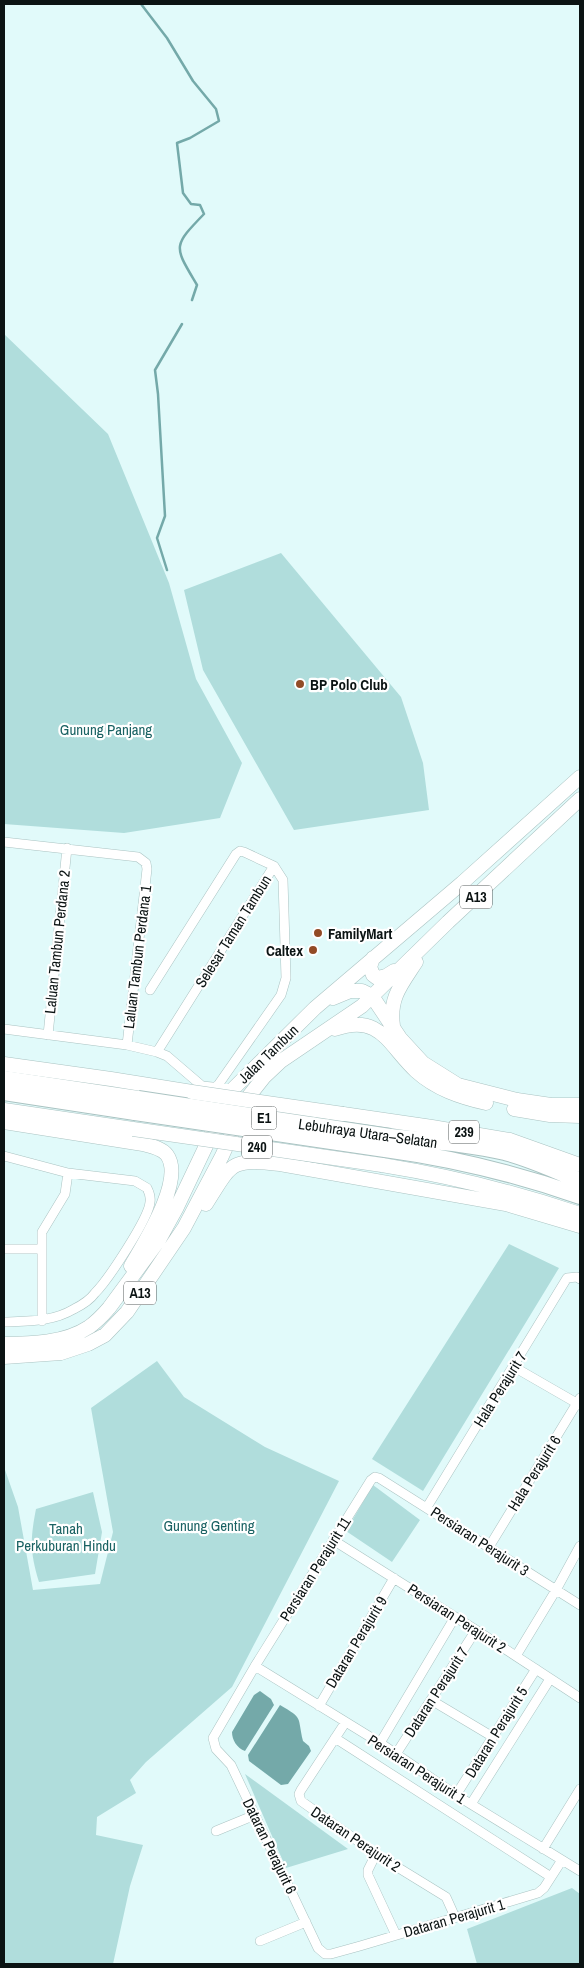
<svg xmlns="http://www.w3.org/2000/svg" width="584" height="1968" viewBox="0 0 584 1968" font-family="'Archivo Narrow',sans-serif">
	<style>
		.green { fill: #b0dddc }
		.water { fill: #74a9a9 }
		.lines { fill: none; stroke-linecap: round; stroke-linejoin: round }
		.stream { stroke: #74a9a9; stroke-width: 2.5 }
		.street-casing { stroke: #aac3c2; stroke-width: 10 }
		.primary-casing { stroke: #aac3c2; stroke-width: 15 }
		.highway-casing { stroke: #aac3c2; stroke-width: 18 }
		.street { stroke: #fff; stroke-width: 9 }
		.primary { stroke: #fff; stroke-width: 14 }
		.highway { stroke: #fff; stroke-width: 16 }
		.primary-bridge-casing { stroke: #aac3c2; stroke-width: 15; stroke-linecap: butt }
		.highway-bridge-casing { stroke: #aac3c2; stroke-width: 18; stroke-linecap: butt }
		.primary-bridge { stroke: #fff; stroke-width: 14 }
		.highway-bridge { stroke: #fff; stroke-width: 16 }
		.poi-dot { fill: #924b26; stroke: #fff; stroke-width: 2 }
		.labels { text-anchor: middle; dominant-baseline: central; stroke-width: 4.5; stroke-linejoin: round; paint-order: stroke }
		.shield { fill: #fff; stroke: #545a5a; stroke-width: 1 }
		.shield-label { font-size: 14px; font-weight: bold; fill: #0b1313 }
		.poi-label { font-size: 15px; font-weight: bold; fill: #0b1313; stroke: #fff; text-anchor: start }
		.park-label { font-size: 15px; fill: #1a6263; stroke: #fff }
		.street-label { font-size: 15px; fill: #0b1313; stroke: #fff }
	</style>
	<rect width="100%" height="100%" fill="#e1fafa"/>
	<!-- green -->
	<path class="green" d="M4 334 108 434 169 583 196 679 242 763 220 818 124 833 4 824Z
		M281 553 401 697 423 763 429 810 294 830 203 670 184 590Z
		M509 1244 559 1268 423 1491 372 1459Z
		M157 1361 184 1397 265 1447 339 1481 232 1687 146 1762 130 1780 136 1793 97 1817 96 1835 143 1845 130 1886 113 1964H4V1467L18 1507 33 1590 100 1584 113 1532 91 1408Z
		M373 1485 420 1520 392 1562 346 1531Z
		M93 1492 102 1532 95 1574 39 1582C30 1552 30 1540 36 1509Z
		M245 1774 348 1849 286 1868Z
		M572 1888 580 1894V1964H477L467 1929Z"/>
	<!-- water -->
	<path class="water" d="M260 1691 271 1699 274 1705 245 1751C237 1748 232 1740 232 1732L254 1695Z
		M280 1705C304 1719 297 1716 303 1741L309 1746 311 1751 288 1784 281 1785 249 1761 248 1755Z"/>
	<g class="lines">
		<!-- stream -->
		<path class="stream" d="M141 4 167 38 193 81 216 109 219 121 190 138 177 143 183 193 191 204 200 205 204 214C172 247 174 246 197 285L192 300
			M167 570 157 538 165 516 158 394 155 370 182 324"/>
		<!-- street casing -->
		<g class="street-casing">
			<path id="street" d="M4 842 138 857 146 863 147 869 127 1045
				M150 990 236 854 240 851 244 852 274 866
				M4 1029 127 1045 157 1052 167 1056 202 1086 233 1089
				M48 1035 67 848
				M157 1052 274 866 283 880 286 978 281 995 216 1088
				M4 1156 68 1173 135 1181 147 1188C149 1192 151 1197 150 1202 149 1218 108 1280 95 1293 90 1300 82 1305 74 1309 52 1322 29 1321 4 1322
				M4 1249H42
				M42 1321V1232L65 1194 68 1173
				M514 1367 580 1405
				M427 1507 567 1278 577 1277 580 1279
				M333 1540 476 1630 580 1698
				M489 1547 580 1398
				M516 1656 556 1590 580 1546
				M255 1666 380 1743 456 1795 580 1871
				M431 1700 493 1737
				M319 1706 394 1578
				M345 1723 301 1790 299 1794 301 1801 376 1854 446 1897 455 1917
				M335 1738 551 1877
				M380 1743 455 1617
				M396 1754 476 1630
				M456 1795 536 1669
				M471 1804 550 1679
				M216 1831 255 1815
				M543 1849 580 1789
				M376 1854 368 1870V1875L396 1935
				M562 1860 544 1888 538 1893 360 1946 331 1954H325L318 1948 231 1765 216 1749 213 1738 255 1666 371 1480 375 1477 379 1478 580 1605
				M260 1941 306 1922"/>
		</g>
		<!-- primary casing -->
		<g class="primary-casing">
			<path id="primary" d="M373 958 370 967 373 975 377 978 386 976 394 971
				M333 998 350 991H362L372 996 400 1038 423 1063 458 1085 517 1100 551 1105H580
				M393 1026C389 998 401 985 416 962
				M335 1029C381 1013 388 1045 416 1071 436 1089 460 1097 486 1103
				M4 1064 111 1079 192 1092
				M514 1109 550 1115 580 1116
				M4 1110 133 1129
				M343 1114 432 1127 510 1140 580 1165
				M4 1122 143 1144C151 1146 162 1148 167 1155 185 1180 144 1243 131 1266
				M382 1165C450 1176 515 1192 580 1214
				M206 1204C232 1163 230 1158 280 1164L506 1204 580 1226
				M4 1344C31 1344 65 1343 89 1327 96 1322 103 1315 109 1308L159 1240 176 1209 233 1089 315 1008 462 883 580 777
				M4 1357 61 1353 88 1344 105 1335 127 1312 184 1228 222 1156 249 1096 264 1077 281 1061 362 1006 448 922 580 799"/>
		</g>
		<!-- highway casing -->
		<g class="highway-casing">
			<path id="highway" d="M4 1079 138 1099
				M4 1092 135 1112
				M390 1137C428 1141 468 1143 505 1152 530 1159 556 1170 580 1181
				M385 1149C451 1158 517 1174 580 1196"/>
		</g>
		<!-- street -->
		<use href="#street" class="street"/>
		<!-- primary -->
		<use href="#primary" class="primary"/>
		<!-- highway -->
		<use href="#highway" class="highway"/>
		<!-- primary-bridge casing -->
		<g class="primary-bridge-casing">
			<path id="primary-bridge" d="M192 1092 343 1114
				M133 1129 382 1165"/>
		</g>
		<!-- highway-bridge casing -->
		<g class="highway-bridge-casing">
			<path id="highway-bridge" d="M138 1099 390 1137
				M135 1112 385 1149"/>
		</g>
		<!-- primary-bridge -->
		<use href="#primary-bridge" class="primary-bridge"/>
		<!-- highway-bridge -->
		<use href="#highway-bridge" class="highway-bridge"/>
	</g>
	<!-- markers -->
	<g class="poi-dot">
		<circle cx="300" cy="684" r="5"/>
		<circle cx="318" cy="933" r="5"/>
		<circle cx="313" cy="950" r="5"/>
	</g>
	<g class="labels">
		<!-- shield labels -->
		<g class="shield">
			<rect x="460" y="885.5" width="32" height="23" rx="4"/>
			<rect x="251.5" y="1106.5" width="25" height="23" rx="4"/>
			<rect x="449" y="1120.5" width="30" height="23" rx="4"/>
			<rect x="242" y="1135.5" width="30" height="23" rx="4"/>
			<rect x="124" y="1281.5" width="32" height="23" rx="4"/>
		</g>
		<g class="shield-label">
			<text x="476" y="897">A13</text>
			<text x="264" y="1118">E1</text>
			<text x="464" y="1132">239</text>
			<text x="257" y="1147">240</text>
			<text x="140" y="1293">A13</text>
		</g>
		<!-- poi labels -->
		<g class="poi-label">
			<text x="310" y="684">BP Polo Club</text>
			<text x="328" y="933">FamilyMart</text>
			<text x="303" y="950" text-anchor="end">Caltex</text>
		</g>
		<!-- park labels -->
		<g class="park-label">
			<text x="106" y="729">Gunung Panjang</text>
			<text x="209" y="1525">Gunung Genting</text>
			<text x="66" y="1528">Tanah<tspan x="66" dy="17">Perkuburan Hindu</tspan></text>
		</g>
		<!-- street labels -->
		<g class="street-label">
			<text transform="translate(233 931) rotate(-58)">Selesar Taman Tambun</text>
			<text transform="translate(57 942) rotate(-84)">Laluan Tambun Perdana 2</text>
			<text transform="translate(137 957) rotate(-83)">Laluan Tambun Perdana 1</text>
			<text transform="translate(268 1054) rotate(-44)">Jalan Tambun</text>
			<text transform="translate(368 1133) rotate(8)">Lebuhraya Utara–Selatan</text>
			<text transform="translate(500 1389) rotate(-58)">Hala Perajurit 7</text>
			<text transform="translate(534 1473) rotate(-58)">Hala Perajurit 6</text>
			<text transform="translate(480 1541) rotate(33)">Persiaran Perajurit 3</text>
			<text transform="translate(315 1569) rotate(-58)">Persiaran Perajurit 11</text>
			<text transform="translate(457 1618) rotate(33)">Persiaran Perajurit 2</text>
			<text transform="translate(356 1642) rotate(-59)">Dataran Perajurit 9</text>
			<text transform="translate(436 1692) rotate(-57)">Dataran Perajurit 7</text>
			<text transform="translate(496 1732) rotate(-58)">Dataran Perajurit 5</text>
			<text transform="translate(417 1769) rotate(33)">Persiaran Perajurit 1</text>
			<text transform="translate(356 1839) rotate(34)">Dataran Perajurit 2</text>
			<text transform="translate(270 1846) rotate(64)">Dataran Perajurit 6</text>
			<text transform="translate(454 1918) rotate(-16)">Dataran Perajurit 1</text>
		</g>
	</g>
	<!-- border -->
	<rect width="584" height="1968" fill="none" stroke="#0b1313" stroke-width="10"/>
</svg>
